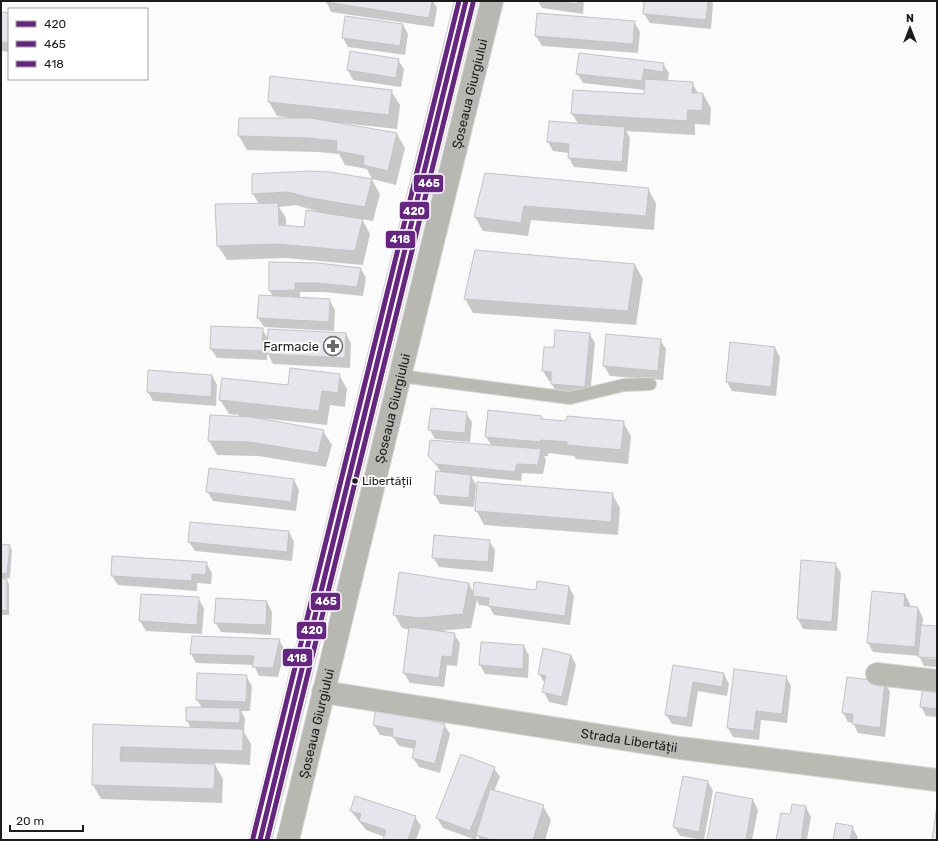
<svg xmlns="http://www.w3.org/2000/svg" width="938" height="841" viewBox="0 0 938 841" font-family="Rubik,sans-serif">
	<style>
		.shadow { fill: #0003; fill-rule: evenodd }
		.building { fill: #e5e5eb; stroke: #c3c3c3 }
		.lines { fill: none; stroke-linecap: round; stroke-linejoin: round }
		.service-casing { stroke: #d7d7d7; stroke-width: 14 }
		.minor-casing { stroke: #d7d7d7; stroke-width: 24 }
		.trunk-casing { stroke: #d7d7d7; stroke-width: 24 }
		.service { stroke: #b8bab3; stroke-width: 12 }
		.minor { stroke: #b8bab3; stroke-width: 22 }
		.trunk { stroke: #b8b8b2; stroke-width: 22 }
		.bus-1-casing { stroke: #fff; stroke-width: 8 }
		.bus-2-casing { stroke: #fff; stroke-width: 8 }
		.bus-3-casing { stroke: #fff; stroke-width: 8 }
		.bus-1 { stroke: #662483; stroke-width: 5 }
		.bus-2 { stroke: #662483; stroke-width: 5 }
		.bus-3 { stroke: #662483; stroke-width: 5 }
		.bus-dot { fill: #1c1c1d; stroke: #fff; stroke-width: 1.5 }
		.labels { text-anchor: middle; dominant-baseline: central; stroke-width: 4; stroke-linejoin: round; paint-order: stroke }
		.bus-label { font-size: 12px; fill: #1c1c1d; stroke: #fff; text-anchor: start }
		.street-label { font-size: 13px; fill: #1c1c1d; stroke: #fff }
		.poi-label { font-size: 13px; fill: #1c1c1d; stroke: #fff; text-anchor: end }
		.line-badge { stroke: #fff; stroke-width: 1.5 }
		.badge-label { font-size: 11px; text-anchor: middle; font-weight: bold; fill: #fff }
	</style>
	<rect width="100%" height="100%" fill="#fbfbfb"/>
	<!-- shadow -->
	<path class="shadow" d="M326 1H433L437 8 434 27 331 12Z
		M538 1H584L583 14 542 8Z
		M645 1H712L713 4 711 29 650 23 644 14Z
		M1 13 9 14V52L1 51Z
		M538 14 634 22 640 32 638 53 542 46 536 36Z
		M403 25 408 34 405 55 348 47 343 38Z
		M398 60 404 69 401 87 353 80 348 70Z
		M663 64 669 73 668 81 692 83 698 93 703 94 711 108 710 125 695 124V135L626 131 630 138 627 172 574 167 569 158V153L553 151 548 142 579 125 572 114 574 91 645 95V90L583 83 577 73Z
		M391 91 400 105 397 129 342 123V125L397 134 405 148 396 185 372 179 367 169 345 165 339 154 317 152 247 150 239 136 290 119V118L277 116 269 102Z
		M486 174 648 189 656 203 654 230 531 220 528 236 483 231 475 217Z
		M253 175 372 180 380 194 373 221 362 219 370 234 363 265 286 258 227 260 218 246 216 205 259 204 253 194ZM296 205 319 212 305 228 286 226V218L279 207Z
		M270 263 361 269 366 278 363 296 323 292H300V299L329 300 335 310 334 331 264 327 258 318 273 297 270 291Z
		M635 265 643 279 636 325 473 313 465 299Z
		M262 329 269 340 346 334 351 343 350 368 273 364 267 352V360L217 358 211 349Z
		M589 333 595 343 590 396 557 394 552 384V381H549L543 371 555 349Z
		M607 335 660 340 666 349 663 380 610 376 604 366Z
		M775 348 780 357 776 396 732 391 727 382Z
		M212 375 217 385 216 406 153 401 148 392Z
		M339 375 347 389 345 407 330 405 327 425 259 418V419L323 431 332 445 326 467 258 456 217 455 209 441 239 415 229 414 220 400 223 379 289 386Z
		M466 413 472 422 470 442 435 439 430 430Z
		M541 417 543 420 567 422H623L631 436 628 464 576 459 574 456 548 453V456H544L546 460 543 474 522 473 521 481 471 476 476 485 474 507 440 504 435 495 442 473 429 456 492 446 486 437Z
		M294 480 299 490 296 511 213 501 207 491Z
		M612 494 620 508 618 535 484 525 476 510Z
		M289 532 294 542 292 561 195 551 189 542Z
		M489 541 495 550 493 572 439 567 433 557Z
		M1 545 9 546 12 550 10 578H5L9 584V615H1Z
		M802 561 835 564 841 573 837 631 803 629 798 619Z
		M206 563 212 573 211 584 197 583V591L118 585 112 576Z
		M399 574 469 584 474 593 537 591 569 587 574 596 570 625 494 615 489 606 479 605 477 600 471 628 439 631 454 634 460 643 457 666 447 665 444 687 410 683 404 673 410 630 402 628 394 614Z
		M905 594 910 604V608H918L923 618 922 626 937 627V657L924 656V658L937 659V667L924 666 919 656 873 652 868 643Z
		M142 595 198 598 204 608 202 634 146 631 140 621Z
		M267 602 272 612 271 635 221 632 215 622Z
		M279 640 285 650 278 677 259 676 254 665 196 663 191 654Z
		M524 646 529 656 528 678 485 674 480 665Z
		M571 655 576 665 567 706 549 702 544 692 545 684 539 674Z
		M674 666 724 674 729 684 727 696 698 691 692 727 672 724 666 715Z
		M246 676 252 686 250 711H241L245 718 244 732 251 744 250 765 214 763 223 779 222 803 101 799 93 785 94 725 191 728 187 721 202 708 197 700Z
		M786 677 791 686 787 723 761 720 759 740 733 737 728 728Z
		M885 683 890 692 885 737 858 733 853 723 848 722 843 713Z
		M937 689V717L926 716 921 706Z
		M444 724 450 734 440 773 419 767 413 758 415 749 399 746 393 737 380 735 374 725Z
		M494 768 500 777 494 791 543 806 551 820 545 840H480L477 835 476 840 443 828 437 818Z
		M708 782 713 791 704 840 680 836 674 827Z
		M753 800 758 810 752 840H708Z
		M806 807 811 817 807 839 812 840H777Z
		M351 811 415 817 421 826 416 840H384L385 837 366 830Z
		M852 827 858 837 857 840H834Z"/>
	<!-- building -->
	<path class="building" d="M325 1H432L429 18 325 2Z
		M550 1H578V4Z
		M644 1H708L706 20 643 14Z
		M1 12 9 13V43L1 42Z
		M537 13 635 21 633 44 535 36Z
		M345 16 403 24 400 46 342 38Z
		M350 51 399 59 396 78 347 70Z
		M579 53 664 63 663 72 644 69 642 81 576 74Z
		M270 76 392 90 389 115 268 102Z
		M645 79 693 82 692 93H703L702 111 688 110 687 121 571 114 573 90 644 94Z
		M239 118H311L397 133 388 171 363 165 364 156 336 151 337 141 308 138 238 136Z
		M549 121 625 127 622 162 568 158 569 144 547 142Z
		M308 171 330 172 372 179 365 207 310 198 288 192 252 194V174Z
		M485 173 649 188 646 216 524 206 521 223 474 217Z
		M278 203 279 225 304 227 306 210 363 219 355 251 277 244 217 246 215 204Z
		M475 250 635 264 628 311 464 299Z
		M269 262 318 263 361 268 357 287 317 283H295V290L269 291Z
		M259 295 330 299 329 322 257 318Z
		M211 326 263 328 262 351 210 349Z
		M268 329 346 333 345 358 267 354Z
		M555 330 590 333 585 387 551 384V372L542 371 544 347H554Z
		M606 334 661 339 658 371 603 366Z
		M730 342 775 347 771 387 726 382Z
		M290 368 340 374 338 393 322 391 319 411 219 400 222 378 288 385Z
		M148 370 212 375 211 397 147 392Z
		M431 408 467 412 465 433 428 430Z
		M488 410 542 416 541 419 566 421 567 416 624 421 621 450 567 445V442L541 440 540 442 485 437Z
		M210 415 252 417 324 430 318 453 249 442 208 441Z
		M430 440 541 449 538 465 517 464 515 472 436 464 428 456Z
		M209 468 294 479 291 502 206 492Z
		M436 471 471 475 469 498 434 495Z
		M477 482 613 493 611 522 475 511Z
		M190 522 289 531 287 552 188 542Z
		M434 535 490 540 488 562 432 558Z
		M1 544 10 545 7 574 1 573Z
		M112 556 207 562 206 575 192 574V581L111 576Z
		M801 560 836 563 832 622 797 619Z
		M399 572 469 583 463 614 420 618 393 615Z
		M1 578 7 579V611L1 610Z
		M537 581 569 586 565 616 488 606 489 598 473 596 474 582 536 590Z
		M872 591 905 594 904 606 918 607 915 647 867 643Z
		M141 594 199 597 197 625 139 621Z
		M216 598 267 601 266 625 214 623Z
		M921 625 937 626V658L918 657Z
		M409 627 455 633 452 657 442 656 439 678 403 673Z
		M192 636 280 639 273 668 252 667 254 656 190 654Z
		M481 642 524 645 523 669 479 665Z
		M543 648 571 655 562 697 542 692 546 676 538 674Z
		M673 665 724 673 722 687 693 682 687 718 665 715Z
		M734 669 787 676 782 714 756 711 754 731 727 728Z
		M197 673 247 675 246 702 196 700Z
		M847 677 885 682 880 728 852 724 853 714 842 713Z
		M923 686 937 688V709L920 707Z
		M186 707 240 708V723L186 721Z
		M376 709 445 724 435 764 412 758 416 741 392 737 393 729 373 725Z
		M93 724 243 729V751L121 747 120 761 215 764 214 789 92 785Z
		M461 754 495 767 470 831 436 818Z
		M683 776 708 781 699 832 673 827Z
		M490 789 544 805 533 840H492L476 835Z
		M716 792 753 799 746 840H707Z
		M355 796 416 816 408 840H383L386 830 359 821 361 814 350 811Z
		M792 804 806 806 801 840H776L781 813 790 814Z
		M937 805V840H932Z
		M836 823 853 826 850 840H833Z"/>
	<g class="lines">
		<!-- service casing -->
		<g class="service-casing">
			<path id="service" d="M400 376 570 398 624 385 650 384"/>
		</g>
		<!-- minor casing -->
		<g class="minor-casing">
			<g id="minor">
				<path d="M877 674 937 681"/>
				<path id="s1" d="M323 692 680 748 937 780"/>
			</g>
		</g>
		<!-- trunk casing -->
		<g class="trunk-casing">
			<g id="trunk">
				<path d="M260 840 466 1"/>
				<path id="s2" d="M288 840 400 376 492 1"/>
			</g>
		</g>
		<!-- service -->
		<use href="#service" class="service"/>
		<!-- minor -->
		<use href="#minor" class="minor"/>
		<!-- trunk -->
		<use href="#trunk" class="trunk"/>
		<!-- bus-1 casing -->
		<g class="bus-1-casing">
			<path id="bus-1" d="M260 840 466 1"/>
		</g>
		<!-- bus-2 casing -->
		<g class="bus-2-casing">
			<path id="bus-2" d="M267 840 473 3"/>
		</g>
		<!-- bus-3 casing -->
		<g class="bus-3-casing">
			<path id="bus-3" d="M253 838 459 1"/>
		</g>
		<!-- bus-1 -->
		<use href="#bus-1" class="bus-1"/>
		<!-- bus-2 -->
		<use href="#bus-2" class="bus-2"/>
		<!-- bus-3 -->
		<use href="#bus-3" class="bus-3"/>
	</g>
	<!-- icons -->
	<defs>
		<g id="pharmacy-ring" transform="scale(1)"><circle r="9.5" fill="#fff" stroke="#6a6a6b" stroke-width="1.5"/><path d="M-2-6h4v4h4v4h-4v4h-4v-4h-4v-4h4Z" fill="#6a6a6b"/></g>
	</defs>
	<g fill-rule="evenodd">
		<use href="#pharmacy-ring" x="333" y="346"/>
	</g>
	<!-- markers -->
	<circle class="bus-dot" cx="355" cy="481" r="3.5"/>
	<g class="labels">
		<!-- bus labels -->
		<g class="bus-label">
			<text x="362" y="481">Libertății</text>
		</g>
		<!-- street labels -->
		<g class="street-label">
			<text stroke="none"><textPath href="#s2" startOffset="768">Șoseaua Giurgiului</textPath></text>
			<text stroke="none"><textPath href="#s2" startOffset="444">Șoseaua Giurgiului</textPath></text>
			<text stroke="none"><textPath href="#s2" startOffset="120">Șoseaua Giurgiului</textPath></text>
			<text stroke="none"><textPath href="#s1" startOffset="310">Strada Libertății</textPath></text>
		</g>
		<!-- poi labels -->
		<g class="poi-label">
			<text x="319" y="346">Farmacie</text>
		</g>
	</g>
	<g class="line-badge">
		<rect x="413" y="174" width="31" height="19" rx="4" fill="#662483"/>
		<rect x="399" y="201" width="31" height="19" rx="4" fill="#662483"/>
		<rect x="385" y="230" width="31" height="19" rx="4" fill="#662483"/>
		<rect x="310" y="592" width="31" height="19" rx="4" fill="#662483"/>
		<rect x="296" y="621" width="31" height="19" rx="4" fill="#662483"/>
		<rect x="282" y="648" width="31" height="19" rx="4" fill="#662483"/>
	</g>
	<g class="badge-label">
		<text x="429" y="187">465</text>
		<text x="414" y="215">420</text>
		<text x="400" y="243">418</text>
		<text x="326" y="605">465</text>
		<text x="312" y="634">420</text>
		<text x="297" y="662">418</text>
	</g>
	<!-- border -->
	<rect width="938" height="841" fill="none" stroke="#1c1c1d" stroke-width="4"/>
	<!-- legend -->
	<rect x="8" y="8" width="140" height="72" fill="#ffffff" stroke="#a4a4a5"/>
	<rect x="16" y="21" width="20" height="6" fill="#662483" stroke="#a4a4a5"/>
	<text x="44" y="28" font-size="12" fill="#1c1c1d">420</text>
	<rect x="16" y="41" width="20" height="6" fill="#662483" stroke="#a4a4a5"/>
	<text x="44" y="48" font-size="12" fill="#1c1c1d">465</text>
	<rect x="16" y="61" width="20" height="6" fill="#662483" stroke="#a4a4a5"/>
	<text x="44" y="68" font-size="12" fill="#1c1c1d">418</text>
	<!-- north arrow -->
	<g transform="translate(910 28)" stroke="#ffffff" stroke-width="3" paint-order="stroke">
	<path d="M0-3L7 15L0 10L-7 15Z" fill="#1c1c1d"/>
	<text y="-6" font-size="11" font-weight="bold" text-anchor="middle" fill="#1c1c1d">N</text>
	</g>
	<!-- scale -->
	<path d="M10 825v6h73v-6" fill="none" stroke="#1c1c1d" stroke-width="2"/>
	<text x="16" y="825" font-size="12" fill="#1c1c1d" stroke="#ffffff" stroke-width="3" paint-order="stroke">20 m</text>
</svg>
